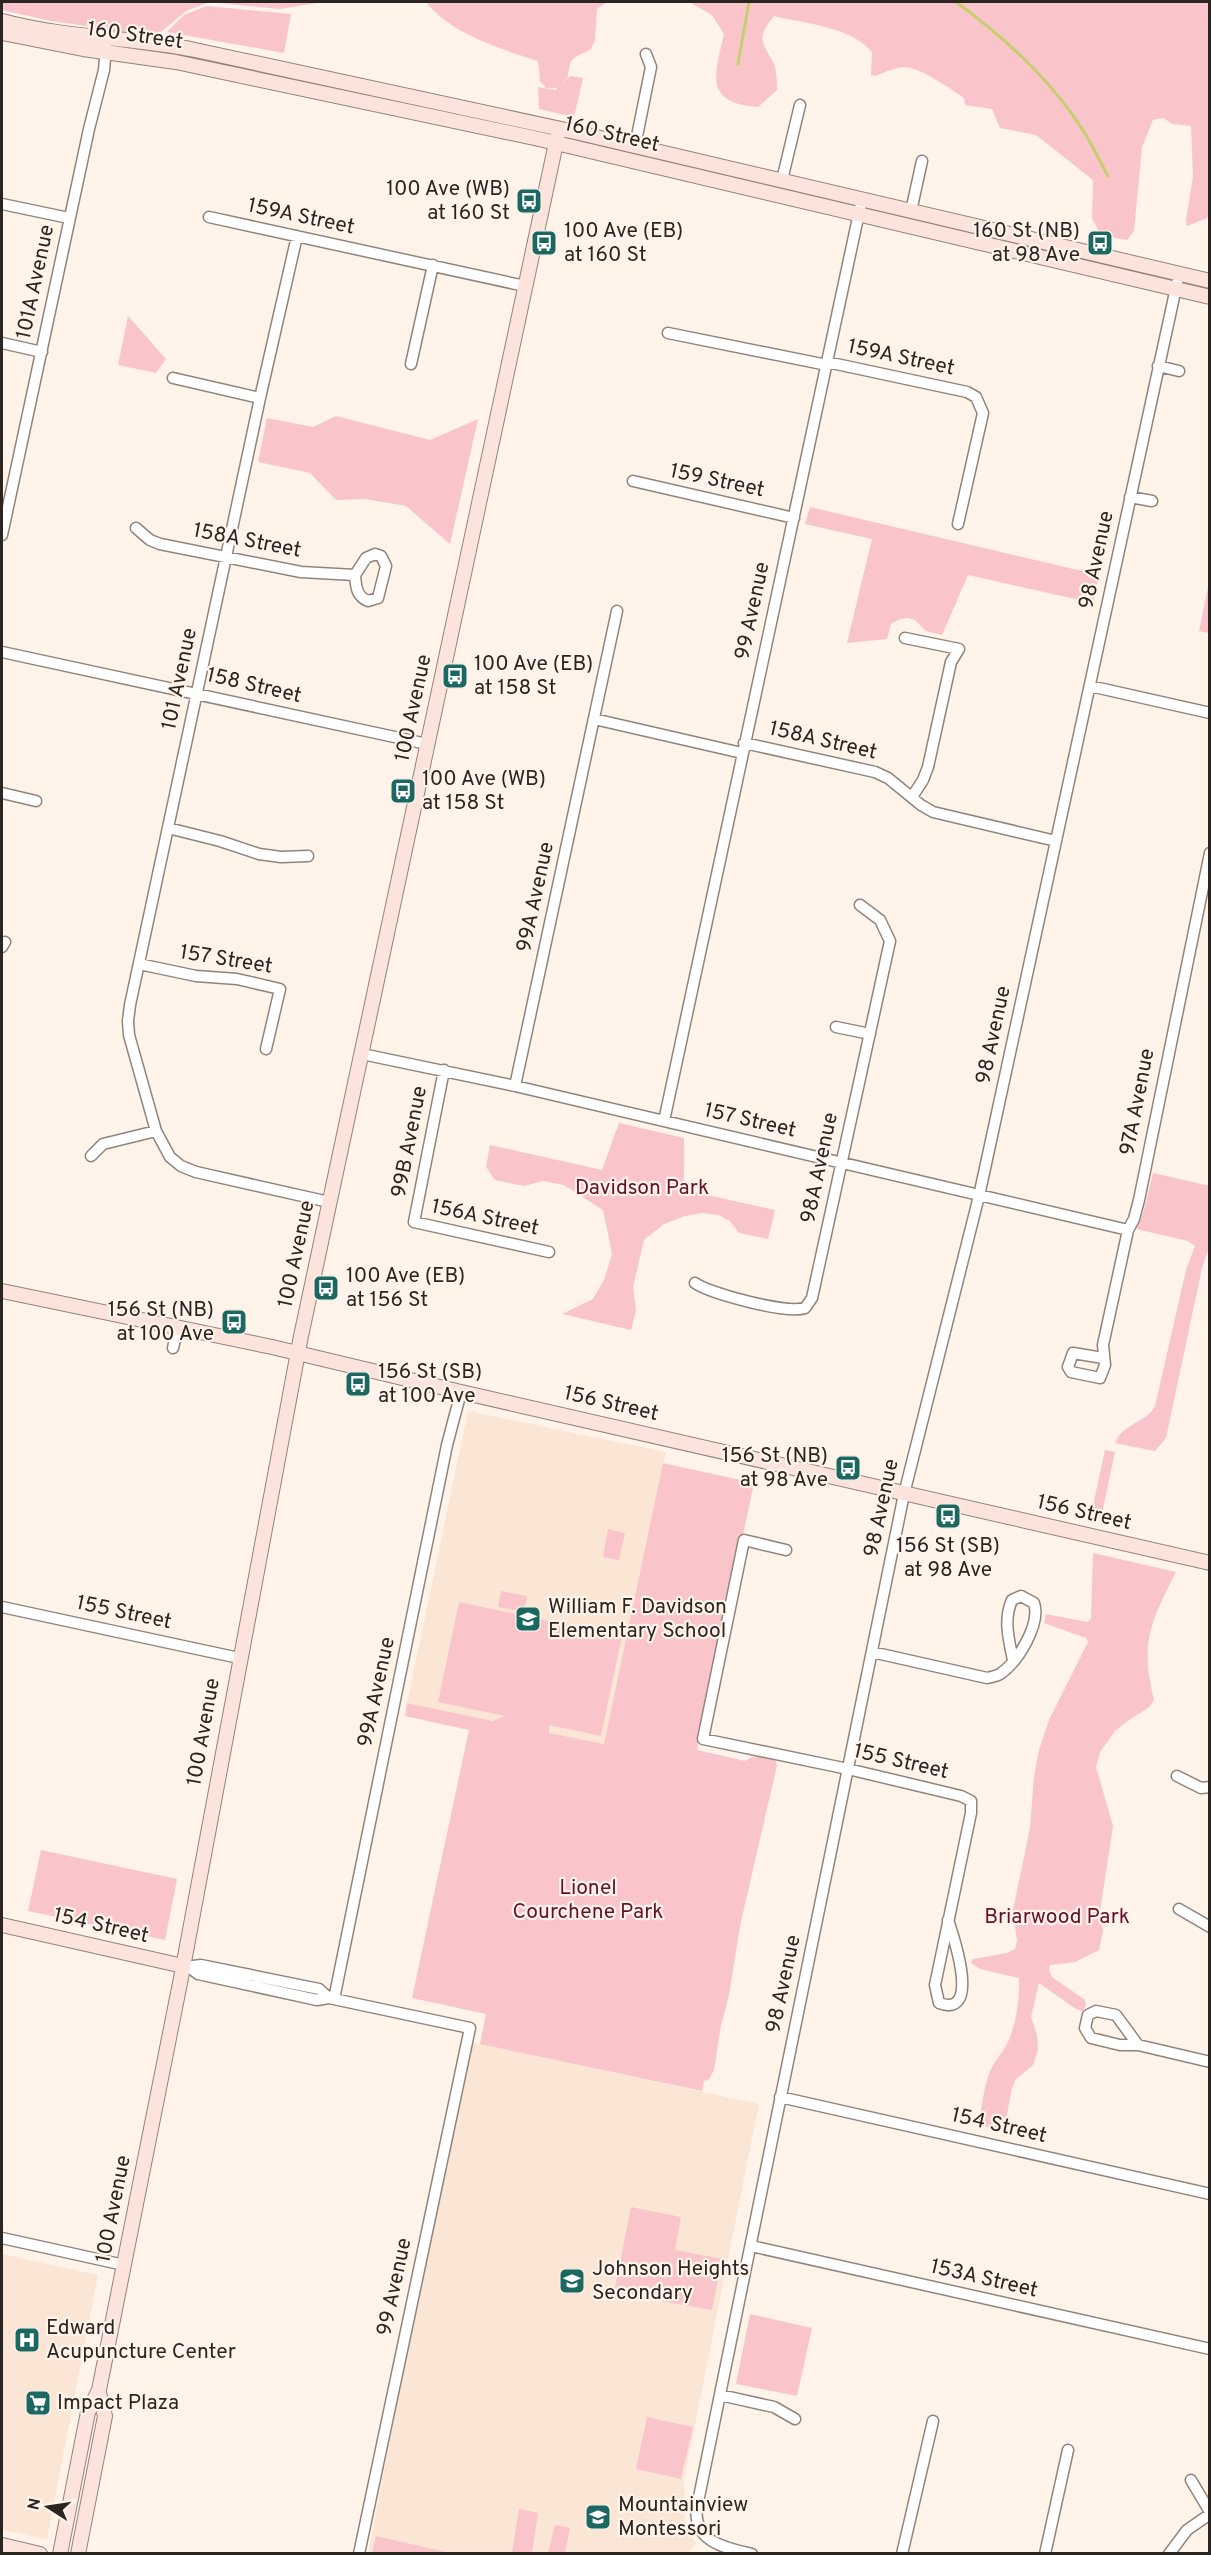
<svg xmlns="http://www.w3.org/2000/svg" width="1211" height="2555" viewBox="0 0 1211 2555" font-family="Overpass,sans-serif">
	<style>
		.built { fill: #fbe6d6 }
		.green { fill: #fac4cb }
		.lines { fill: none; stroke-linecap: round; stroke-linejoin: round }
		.stream { stroke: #c8ce6f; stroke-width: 3 }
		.minor-casing { stroke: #91847a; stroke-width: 13 }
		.secondary-casing { stroke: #91847a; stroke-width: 16 }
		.minor { stroke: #fff; stroke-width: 10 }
		.secondary { stroke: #fce4dd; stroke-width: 14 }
		.labels { text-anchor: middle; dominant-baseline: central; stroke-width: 4.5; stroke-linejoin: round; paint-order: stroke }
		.street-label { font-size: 21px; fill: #2a2521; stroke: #fff3ea }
		.poi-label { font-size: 21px; fill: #2a2521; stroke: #fff3ea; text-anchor: start }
		.park-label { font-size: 21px; fill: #660f28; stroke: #fff3ea }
	</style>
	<rect width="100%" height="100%" fill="#fff3ea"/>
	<!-- built -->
	<path class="built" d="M468 1411 666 1452 605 1745 407 1703Z
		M467 2041 759 2104 684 2480 686 2530 696 2543 688 2553 368 2554Z
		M2 2254 98 2275 47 2539 2 2530Z"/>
	<!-- green -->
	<path class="green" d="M2 2H323L280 9 209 2 186 11 162 31 151 35 51 21 2 10Z
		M426 2H607L597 9 595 40 591 49C574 59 570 54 568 77L561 83 571 76 583 78 574 117 539 109 538 87 556 90 557 88H546L540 81 538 61C500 48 452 35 426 2Z
		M689 2H1209V212L1207 218 1187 226 1186 220 1193 177 1191 126 1173 124 1163 118 1153 120 1142 147 1134 231 1127 240 1115 238 1099 232 1092 218 1093 180 1036 135 1000 128 992 109 965 105 964 98C951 89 926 72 911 68 898 65 886 72 875 76L871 75 872 52C850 26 805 24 774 16 758 36 760 40 772 60 777 69 777 80 777 90L758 107C703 103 715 74 724 34L712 15Z
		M207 6 291 14 284 53 167 32 184 15Z
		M128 316 166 359 156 373 118 365Z
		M336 416 430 440 478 419 450 544 406 506 365 499 336 500 310 473 258 462 267 418 313 427Z
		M810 507 1099 575 1093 603 968 575 942 635 926 631 915 620 908 618 900 619 891 624 887 639 847 643 872 539 805 524Z
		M1209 583 1210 633H1209L1199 631Z
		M619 1123 684 1138V1190L775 1210 768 1239 739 1233 730 1221 718 1215 702 1213 685 1216 664 1224 644 1240 633 1287 636 1310 631 1330 562 1314 593 1299 604 1280 612 1254 603 1210 564 1185 543 1181 524 1186 495 1180 486 1167 490 1145 602 1170Z
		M1153 1173 1210 1186 1209 1248 1202 1268 1166 1438 1155 1451 1115 1443C1123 1423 1145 1424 1155 1406L1186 1270 1195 1246 1188 1241 1136 1229 1143 1214Z
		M1105 1450 1115 1452 1101 1518 1091 1515Z
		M663 1463 754 1483 697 1750 745 1761C755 1754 765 1756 775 1760L777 1765 740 1926 729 1995 721 2025 714 2070 709 2079 704 2081 702 2091 480 2044 486 2014 412 1998 469 1730 405 1716 407 1703 493 1721 505 1716 438 1702 459 1602 622 1636 601 1736 549 1725V1733L604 1744Z
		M608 1529 625 1533 619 1560 603 1557Z
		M1093 1553 1176 1572C1150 1623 1140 1643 1154 1700L1148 1708 1129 1720 1115 1731 1100 1752 1096 1767 1113 1826 1100 1911 1103 1931 1099 1950 1075 1962 1050 1965 1049 1971 1052 1977 1085 2000 1086 2006 1082 2011 1076 2009 1039 1983 1031 2017 1037 2035 1038 2050 1033 2065 1016 2079 1012 2088 1004 2130 978 2125C982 2108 983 2090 989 2074 993 2062 1002 2054 1008 2042 1016 2025 1020 1997 1019 1978L980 1969 971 1963 973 1959 1007 1953 1015 1949 1017 1941 1013 1910 1030 1828 1034 1777 1039 1750 1049 1720 1088 1642 1086 1638 1044 1623 1046 1614 1087 1622 1091 1619Z
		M501 1591 527 1596 524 1612 498 1607Z
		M41 1850 177 1879 165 1940 28 1911Z
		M631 2207 681 2217 675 2250 722 2259 712 2310 614 2293Z
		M750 2314 812 2328 797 2396 736 2384Z
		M647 2417 693 2427 681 2479 636 2469Z
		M519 2509 538 2513 532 2553H512Z
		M555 2525 570 2528 565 2553H548Z
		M376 2536 451 2553H372Z"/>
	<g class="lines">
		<!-- stream -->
		<path class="stream" d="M956 2C1004 37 1052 81 1084 132 1093 146 1100 162 1108 176
			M738 64 749 2"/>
		<!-- minor casing -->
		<g class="minor-casing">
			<path id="minor" d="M635 146 651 67 646 54
				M782 180 800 105
				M2 204 69 218
				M911 211 922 161
				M209 217 525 286
				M297 236 260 398 130 1005 128 1021 129 1035 156 1131 170 1157 181 1166 196 1172 329 1202
				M668 333 827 365
				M2 343 42 352
				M827 362 967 392 976 397 983 413 958 524
				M411 364 433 265
				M1158 366 1179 371
				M173 378 260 398
				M633 481 794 518
				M1130 497 1152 501
				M136 528 150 540 160 544 301 572 355 575C356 586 356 596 368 601L378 598 386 566 381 556 375 554 366 558 355 575
				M2 535 89 129 104 70 106 47
				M905 638 959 649 951 662 928 767 923 780 912 797
				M2 652 427 744
				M1090 686 1210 713
				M594 719 742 753
				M744 743 875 772 888 778 921 805 933 812 1056 841
				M2 793 36 801
				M168 828 220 841 259 854 281 857 308 856
				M2 947 5 942
				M139 964 196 976 237 979 280 989 266 1049
				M836 1027 870 1034
				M362 1054 515 1086 1128 1230
				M444 1070 414 1222 549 1252
				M515 1086 617 611
				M664 1121 862 199
				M91 1156 103 1144 156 1131
				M695 1283C711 1294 787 1314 805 1308L812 1298 890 941 880 920 860 905
				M173 1348 178 1326
				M1103 1358 1073 1353 1068 1367 1071 1372 1100 1378 1105 1365 1103 1345 1128 1230 1134 1219 1139 1200 1210 853
				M786 1550 744 1540 703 1739 848 1769 961 1796 971 1801V1813L935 1985 939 2003C982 2019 953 1935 948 1920
				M2 1607 239 1658
				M872 1652 987 1678C991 1677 997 1676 1000 1674 1018 1662 1041 1624 1034 1603L1021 1596 1012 1600C1003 1620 1009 1640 1013 1660
				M1177 1776 1201 1788 1210 1787
				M1179 1909 1210 1927
				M185 1967 201 1965 319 1989 329 1998
				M190 1968 198 1974 317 2000 329 1998 470 2028 359 2554
				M334 1999 447 1445 461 1392
				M1138 2045 1116 2015 1096 2011 1088 2015 1085 2028 1091 2038 1120 2045H1138L1210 2062
				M780 2097 1210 2194
				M2 2238 124 2265
				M751 2246 1210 2349
				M720 2395 774 2407 795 2419
				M1191 2480 1210 2512
				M752 2554C726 2548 692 2542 697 2507L904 1494 979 1196 1177 283
				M902 2554 933 2421
				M1045 2554 1068 2450
				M1169 2554 1187 2530 1210 2514"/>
		</g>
		<!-- secondary casing -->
		<g class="secondary-casing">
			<path id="secondary" d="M2 21C65 38 131 37 195 50L575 132 1210 281
				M2 33 83 49 176 62 539 139 1210 297
				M2 1291 272 1347 461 1392 1210 1563
				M2 1925 183 1966
				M2 2545 40 2554
				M60 2554 88 2412 99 2390 181 1978 301 1336 559 129
				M78 2554 105 2416 99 2393"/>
		</g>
		<!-- minor -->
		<use href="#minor" class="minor"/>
		<!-- secondary -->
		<use href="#secondary" class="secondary"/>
	</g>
	<!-- icons -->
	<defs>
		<g id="bus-square" transform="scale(1.35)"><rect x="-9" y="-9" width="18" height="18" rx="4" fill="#1b6762" stroke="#fff3ea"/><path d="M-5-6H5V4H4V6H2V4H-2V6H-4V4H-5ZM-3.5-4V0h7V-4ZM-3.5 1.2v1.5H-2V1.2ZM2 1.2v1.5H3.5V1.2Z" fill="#fff"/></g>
		<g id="school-square" transform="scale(1.35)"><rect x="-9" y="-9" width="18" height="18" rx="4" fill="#1b6762" stroke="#fff3ea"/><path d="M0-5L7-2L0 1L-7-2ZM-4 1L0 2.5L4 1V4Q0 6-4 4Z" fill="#fff"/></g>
		<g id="hospital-square" transform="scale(1.35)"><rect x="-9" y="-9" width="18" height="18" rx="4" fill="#1b6762" stroke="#fff3ea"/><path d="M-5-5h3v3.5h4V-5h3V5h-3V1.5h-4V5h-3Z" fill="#fff"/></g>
		<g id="supermarket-square" transform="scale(1.35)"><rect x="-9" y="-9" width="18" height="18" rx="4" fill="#1b6762" stroke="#fff3ea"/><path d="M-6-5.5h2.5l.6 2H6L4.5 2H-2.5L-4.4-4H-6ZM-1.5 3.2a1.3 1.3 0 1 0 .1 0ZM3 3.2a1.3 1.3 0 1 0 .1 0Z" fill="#fff"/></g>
	</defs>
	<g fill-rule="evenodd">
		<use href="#bus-square" x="529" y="201"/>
		<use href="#bus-square" x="544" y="243"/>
		<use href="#bus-square" x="1100" y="243"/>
		<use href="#bus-square" x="455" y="676"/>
		<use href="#bus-square" x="403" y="791"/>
		<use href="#bus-square" x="326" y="1288"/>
		<use href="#bus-square" x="234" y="1322"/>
		<use href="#bus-square" x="358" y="1384"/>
		<use href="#bus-square" x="848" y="1468"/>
		<use href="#bus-square" x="948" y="1516"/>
		<use href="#school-square" x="528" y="1619"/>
		<use href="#school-square" x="572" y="2281"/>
		<use href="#hospital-square" x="27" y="2340"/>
		<use href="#supermarket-square" x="38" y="2403"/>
		<use href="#school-square" x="598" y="2517"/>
	</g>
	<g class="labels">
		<!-- street labels -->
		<g class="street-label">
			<text transform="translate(135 36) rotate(8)">160 Street</text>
			<text transform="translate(612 135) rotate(13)">160 Street</text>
			<text transform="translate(301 217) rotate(12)">159A Street</text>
			<text transform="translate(36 282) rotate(-78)">101A Avenue</text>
			<text transform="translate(901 358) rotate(12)">159A Street</text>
			<text transform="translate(717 481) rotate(12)">159 Street</text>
			<text transform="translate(247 541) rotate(11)">158A Street</text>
			<text transform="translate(1097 560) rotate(-78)">98 Avenue</text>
			<text transform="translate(753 611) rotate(-78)">99 Avenue</text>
			<text transform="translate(180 679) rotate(-78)">101 Avenue</text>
			<text transform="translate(254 686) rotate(13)">158 Street</text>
			<text transform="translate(414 708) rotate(-78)">100 Avenue</text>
			<text transform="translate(823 741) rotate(13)">158A Street</text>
			<text transform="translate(536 897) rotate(-78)">99A Avenue</text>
			<text transform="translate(226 960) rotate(9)">157 Street</text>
			<text transform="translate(994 1035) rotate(-78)">98 Avenue</text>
			<text transform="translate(1138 1102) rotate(-79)">97A Avenue</text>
			<text transform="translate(750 1121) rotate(13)">157 Street</text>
			<text transform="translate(410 1142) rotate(-79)">99B Avenue</text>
			<text transform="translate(820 1168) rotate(-78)">98A Avenue</text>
			<text transform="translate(485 1218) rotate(12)">156A Street</text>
			<text transform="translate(297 1254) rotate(-78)">100 Avenue</text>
			<text transform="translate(611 1404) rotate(13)">156 Street</text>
			<text transform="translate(882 1508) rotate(-78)">98 Avenue</text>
			<text transform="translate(1084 1513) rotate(13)">156 Street</text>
			<text transform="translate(124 1613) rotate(12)">155 Street</text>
			<text transform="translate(377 1692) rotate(-78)">99A Avenue</text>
			<text transform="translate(204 1732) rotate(-80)">100 Avenue</text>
			<text transform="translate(901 1762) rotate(13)">155 Street</text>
			<text transform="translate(101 1926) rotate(13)">154 Street</text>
			<text transform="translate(784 1984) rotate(-78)">98 Avenue</text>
			<text transform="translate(999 2126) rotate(13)">154 Street</text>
			<text transform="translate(114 2209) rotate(-79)">100 Avenue</text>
			<text transform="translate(984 2279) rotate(13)">153A Street</text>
			<text transform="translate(395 2287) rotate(-78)">99 Avenue</text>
		</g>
		<!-- poi labels -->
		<g class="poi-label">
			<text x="510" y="189" text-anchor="end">100 Ave (WB)<tspan x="510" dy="24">at 160 St</tspan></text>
			<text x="564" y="231">100 Ave (EB)<tspan x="564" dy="24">at 160 St</tspan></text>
			<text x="1080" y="231" text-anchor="end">160 St (NB)<tspan x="1080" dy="24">at 98 Ave</tspan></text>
			<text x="474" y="664">100 Ave (EB)<tspan x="474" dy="24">at 158 St</tspan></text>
			<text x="422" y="779">100 Ave (WB)<tspan x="422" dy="24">at 158 St</tspan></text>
			<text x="346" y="1276">100 Ave (EB)<tspan x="346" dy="24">at 156 St</tspan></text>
			<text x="214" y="1310" text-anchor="end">156 St (NB)<tspan x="214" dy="24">at 100 Ave</tspan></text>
			<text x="378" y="1372">156 St (SB)<tspan x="378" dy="24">at 100 Ave</tspan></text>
			<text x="828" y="1456" text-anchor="end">156 St (NB)<tspan x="828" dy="24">at 98 Ave</tspan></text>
			<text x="948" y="1546" text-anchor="middle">156 St (SB)<tspan x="948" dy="24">at 98 Ave</tspan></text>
			<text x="548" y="1607">William F. Davidson<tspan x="548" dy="24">Elementary School</tspan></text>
			<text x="592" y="2269">Johnson Heights<tspan x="592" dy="24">Secondary</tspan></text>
			<text x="46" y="2328">Edward<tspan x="46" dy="24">Acupuncture Center</tspan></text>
			<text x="57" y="2403">Impact Plaza</text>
			<text x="618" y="2505">Mountainview<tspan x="618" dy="24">Montessori</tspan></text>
		</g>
		<!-- park labels -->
		<g class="park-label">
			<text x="642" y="1188">Davidson Park</text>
			<text x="588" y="1888">Lionel<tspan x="588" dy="24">Courchene Park</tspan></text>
			<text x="1057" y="1917">Briarwood Park</text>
		</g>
	</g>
	<!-- border -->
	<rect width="1211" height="2555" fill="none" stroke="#2a2521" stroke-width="6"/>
	<!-- north arrow -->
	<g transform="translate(48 2507) rotate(282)" stroke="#fff3ea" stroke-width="4.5" paint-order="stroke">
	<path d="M0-4.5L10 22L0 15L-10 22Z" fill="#2a2521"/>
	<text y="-9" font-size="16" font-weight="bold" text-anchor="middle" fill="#2a2521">N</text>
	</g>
</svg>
